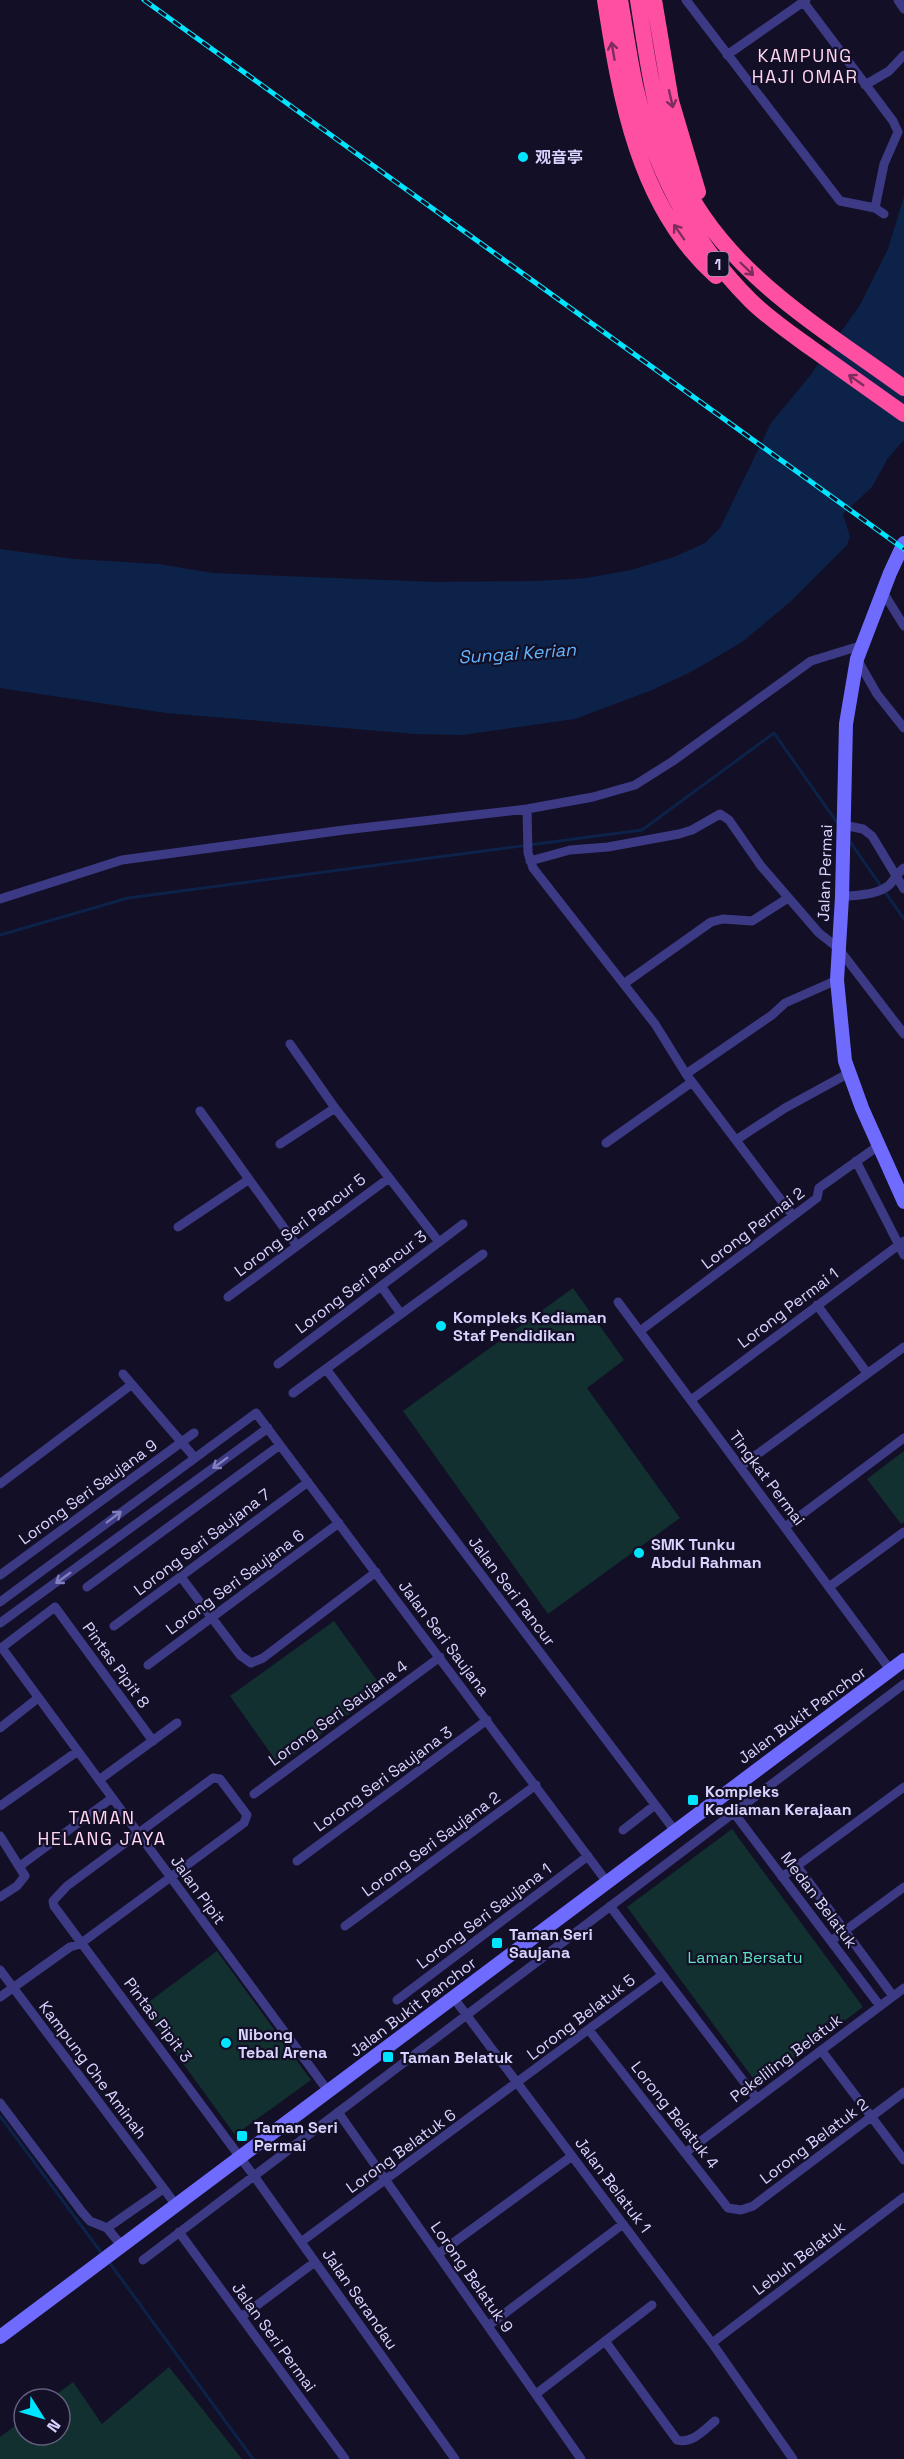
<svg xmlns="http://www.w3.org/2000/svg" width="904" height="2459" viewBox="0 0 904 2459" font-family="'Space Grotesk','Noto Sans SC',sans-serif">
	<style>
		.green { fill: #12302f }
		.water { fill: #0c2248 }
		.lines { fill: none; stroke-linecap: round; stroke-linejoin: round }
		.stream { stroke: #0c2248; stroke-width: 3 }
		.street { stroke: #3d3a85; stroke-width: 9 }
		.secondary { stroke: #6f6bff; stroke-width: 14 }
		.highway { stroke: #ff4fa3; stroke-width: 16 }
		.rail-casing { stroke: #00e5ff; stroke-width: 5 }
		.rail { stroke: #130f26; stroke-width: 3; stroke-dasharray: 9; stroke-linecap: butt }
		.oneway { stroke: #7d2c5e }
		.oneway2 { stroke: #837fbc }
		.poi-dot { fill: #00e5ff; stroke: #130f26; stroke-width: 2 }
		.labels { text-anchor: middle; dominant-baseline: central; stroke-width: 4.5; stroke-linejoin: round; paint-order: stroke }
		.shield { fill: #130f26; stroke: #9e99be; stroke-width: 1.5 }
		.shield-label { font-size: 15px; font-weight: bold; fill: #d9d4ff }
		.poi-label { font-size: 16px; font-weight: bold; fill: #d9d4ff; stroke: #130f26; text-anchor: start }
		.street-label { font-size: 16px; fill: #d9d4ff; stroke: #130f26 }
		.park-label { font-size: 16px; fill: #5fe0c0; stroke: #130f26 }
		.neighbourhood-label { font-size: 18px; letter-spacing: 1.5px; fill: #ffd6f0; stroke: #130f26 }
		.water-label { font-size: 18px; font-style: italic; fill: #62b6ff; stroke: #130f26 }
	</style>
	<rect width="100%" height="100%" fill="#130f26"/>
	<!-- green -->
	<path class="green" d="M573 1288 624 1360 587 1388 680 1518 548 1614 403 1411Z
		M904 1451V1522L901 1524 867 1479Z
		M334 1621 383 1689 279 1765 230 1696Z
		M732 1829 863 2007 758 2085 627 1907Z
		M217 1951 311 2080 235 2135 142 2007Z
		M169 2367 242 2459H0V2437L24 2419V2435H60V2399H50L73 2382 102 2424Z"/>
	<!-- water -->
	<path class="water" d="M904 196V440L888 458 872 487 843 514 850 537 847 545 790 602 742 642 691 672 652 690 575 719 463 735 415 734 166 713 0 688V549L74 559 159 564 213 573 434 582 539 581 586 578 631 570 674 557 705 543 720 528 771 423 809 377 860 305 888 249Z"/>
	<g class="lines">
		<!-- stream -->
		<path class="stream" d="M848 839 904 919
			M0 935 128 898 642 830 774 733 838 824
			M0 2116 103 2255
			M109 2262 253 2459"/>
		<!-- street -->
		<path class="street" d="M686 0 840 201 875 208 884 214
			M802 0 893 121 898 132 884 164 875 208
			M898 0 904 9
			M727 55 806 0
			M865 85 889 71 904 55
			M883 592 904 626
			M857 659 877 694 904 728
			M527 809 528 853 533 868 655 1024 686 1074 793 1216
			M843 825 863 829 872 836 904 889
			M530 861 570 850 608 847 679 834 692 830 720 814 729 820 761 866 819 933 838 948 904 1034
			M842 897C855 895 877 895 888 886 894 881 897 873 904 868
			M0 899 122 860 344 830 527 809 593 797 635 785 673 761 811 661 863 645
			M625 983 711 922 723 919 752 921 788 898
			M290 1044 335 1108 439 1242
			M686 1074 772 1015 785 1003 837 980
			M200 1111 297 1246
			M736 1140 785 1108 849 1073
			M606 1143 692 1082
			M280 1144 335 1108
			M856 1161 904 1255
			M178 1227 248 1180
			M381 1286 401 1314
			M228 1297 389 1178
			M618 1302 891 1671
			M817 1305 867 1373
			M640 1331 817 1198 819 1188 878 1146
			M278 1364 463 1224
			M326 1369 675 1831
			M123 1374 195 1458
			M293 1393 483 1254
			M691 1400 904 1241
			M740 1467 904 1347
			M0 1484 131 1385
			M785 1527 904 1438
			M0 1575 194 1433
			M181 1577 240 1655 251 1663 263 1658 376 1572
			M87 1587 280 1445
			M829 1587 904 1532
			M0 1602 256 1413 607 1882
			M0 1623 268 1428
			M114 1626 308 1482
			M2 1648 328 2091
			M0 1649 55 1607 153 1741
			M148 1665 339 1523
			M0 1728 38 1698
			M99 1780 177 1723
			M254 1794 440 1657
			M0 1806 78 1751
			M734 1813 880 2006
			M623 1830 655 1805
			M0 1836 25 1876 17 1886 0 1897
			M297 1861 487 1720
			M20 1866 112 1798
			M797 1866 893 1996
			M782 1877 904 1787
			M610 1906 757 2099
			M345 1926 536 1785
			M831 1941 904 1887
			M0 1970 176 2205
			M0 1997 70 1947 80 1944 244 1823 247 1815 220 1779 213 1778 67 1886 53 1901 54 1906 254 2176 455 2459
			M453 1997 712 2343 793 2459
			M397 2000 588 1856
			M589 2030 728 2208 741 2210 753 2206 904 2092
			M821 2050 904 2160
			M0 2103 82 2212 90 2221 107 2228 163 2189
			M338 2112 581 2459
			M685 2153 904 1988
			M107 2228 122 2246
			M179 2232 345 2459
			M301 2242 662 1975
			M438 2254 572 2156
			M143 2260 904 1684
			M241 2317 315 2262
			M488 2326 623 2224
			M605 2341 677 2440C692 2444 703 2431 715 2421
			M712 2343 904 2197
			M536 2394 652 2305"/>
		<!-- secondary -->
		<path class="secondary" d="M904 543 890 573 857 659 846 724 842 897 837 980 845 1061 862 1108 904 1202
			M0 2337 904 1660"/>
		<!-- highway -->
		<path class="highway" d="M605 0C620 97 638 207 716 276
			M620 0C625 28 629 57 635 85 653 166 691 241 750 300 768 318 790 333 811 348 842 370 873 392 904 414
			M638 0C647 57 654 116 677 169 720 270 819 326 904 388
			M654 0 671 101 698 192"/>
		<!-- rail casing -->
		<g class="rail-casing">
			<path id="rail" d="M144 0 904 549"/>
		</g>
		<!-- rail -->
		<use href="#rail" class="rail"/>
	</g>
	<!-- one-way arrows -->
	<defs><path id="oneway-shaft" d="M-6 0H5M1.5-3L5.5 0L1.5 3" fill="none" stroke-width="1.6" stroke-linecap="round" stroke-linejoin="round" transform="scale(1.5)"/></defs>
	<g class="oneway">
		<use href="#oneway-shaft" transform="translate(613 51) rotate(-100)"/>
		<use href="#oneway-shaft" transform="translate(671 99) rotate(77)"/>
		<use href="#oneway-shaft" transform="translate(679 232) rotate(-125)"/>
		<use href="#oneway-shaft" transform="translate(747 269) rotate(44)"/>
		<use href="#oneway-shaft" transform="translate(856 380) rotate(-145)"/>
	</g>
	<g class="oneway2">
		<use href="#oneway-shaft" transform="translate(220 1463) rotate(144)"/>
		<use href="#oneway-shaft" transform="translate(114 1517) rotate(-37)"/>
		<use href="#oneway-shaft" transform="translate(63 1578) rotate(144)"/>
	</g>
	<!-- markers -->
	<g class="poi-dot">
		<circle cx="523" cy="157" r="6"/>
		<circle cx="441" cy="1326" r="6"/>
		<circle cx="639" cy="1553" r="6"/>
		<rect x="687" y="1794" width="12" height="12" rx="3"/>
		<rect x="491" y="1937" width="12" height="12" rx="3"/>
		<circle cx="226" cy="2043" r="6"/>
		<rect x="382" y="2051" width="12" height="12" rx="3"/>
		<rect x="236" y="2130" width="12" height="12" rx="3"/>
	</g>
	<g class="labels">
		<!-- shield labels -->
		<rect class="shield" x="707.5" y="252" width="21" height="24" rx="4.5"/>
		<g class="shield-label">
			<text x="718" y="264">1</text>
		</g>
		<!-- poi labels -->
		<g class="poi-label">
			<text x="535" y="157">观音亭</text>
			<text x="453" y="1317">Kompleks Kediaman<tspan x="453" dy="18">Staf Pendidikan</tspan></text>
			<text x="651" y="1544">SMK Tunku<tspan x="651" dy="18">Abdul Rahman</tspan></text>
			<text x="705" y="1791">Kompleks<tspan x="705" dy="18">Kediaman Kerajaan</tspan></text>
			<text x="509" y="1934">Taman Seri<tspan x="509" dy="18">Saujana</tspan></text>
			<text x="238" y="2034">Nibong<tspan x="238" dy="18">Tebal Arena</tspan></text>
			<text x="400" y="2057">Taman Belatuk</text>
			<text x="254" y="2127">Taman Seri<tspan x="254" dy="18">Permai</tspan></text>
		</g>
		<!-- street labels -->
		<g class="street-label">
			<text transform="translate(825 873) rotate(-88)">Jalan Permai</text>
			<text transform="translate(300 1225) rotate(-37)">Lorong Seri Pancur 5</text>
			<text transform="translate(753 1228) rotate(-37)">Lorong Permai 2</text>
			<text transform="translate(361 1282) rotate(-37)">Lorong Seri Pancur 3</text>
			<text transform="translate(788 1308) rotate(-37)">Lorong Permai 1</text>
			<text transform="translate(767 1478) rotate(53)">Tingkat Permai</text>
			<text transform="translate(88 1492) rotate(-36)">Lorong Seri Saujana 9</text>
			<text transform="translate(202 1542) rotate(-37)">Lorong Seri Saujana 7</text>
			<text transform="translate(235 1582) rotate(-36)">Lorong Seri Saujana 6</text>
			<text transform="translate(512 1591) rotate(53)">Jalan Seri Pancur</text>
			<text transform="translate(444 1638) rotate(53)">Jalan Seri Saujana</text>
			<text transform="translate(116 1665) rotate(54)">Pintas Pipit 8</text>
			<text transform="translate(338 1713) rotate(-36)">Lorong Seri Saujana 4</text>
			<text transform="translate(802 1715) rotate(-36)">Jalan Bukit Panchor</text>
			<text transform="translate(383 1779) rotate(-36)">Lorong Seri Saujana 3</text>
			<text transform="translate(431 1844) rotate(-36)">Lorong Seri Saujana 2</text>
			<text transform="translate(198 1890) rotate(54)">Jalan Pipit</text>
			<text transform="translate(819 1900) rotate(53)">Medan Belatuk</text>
			<text transform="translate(484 1916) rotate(-37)">Lorong Seri Saujana 1</text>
			<text transform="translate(413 2007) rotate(-37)">Jalan Bukit Panchor</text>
			<text transform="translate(581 2017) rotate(-37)">Lorong Belatuk 5</text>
			<text transform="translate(158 2020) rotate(53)">Pintas Pipit 3</text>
			<text transform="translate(786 2058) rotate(-37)">Pekeliling Belatuk</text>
			<text transform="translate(93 2070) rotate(53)">Kampung Che Aminah</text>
			<text transform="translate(675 2115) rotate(52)">Lorong Belatuk 4</text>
			<text transform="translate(814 2141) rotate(-37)">Lorong Belatuk 2</text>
			<text transform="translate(401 2151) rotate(-36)">Lorong Belatuk 6</text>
			<text transform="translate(613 2185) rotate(53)">Jalan Belatuk 1</text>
			<text transform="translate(799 2258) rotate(-37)">Lebuh Belatuk</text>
			<text transform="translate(472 2277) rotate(55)">Lorong Belatuk 9</text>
			<text transform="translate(360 2299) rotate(55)">Jalan Serandau</text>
			<text transform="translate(274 2337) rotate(54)">Jalan Seri Permai</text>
		</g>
		<!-- park labels -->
		<g class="park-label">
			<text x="745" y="1957">Laman Bersatu</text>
		</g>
		<!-- neighbourhood labels -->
		<g class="neighbourhood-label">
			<text x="805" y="55">KAMPUNG<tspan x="805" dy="21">HAJI OMAR</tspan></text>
			<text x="102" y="1817">TAMAN<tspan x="102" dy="21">HELANG JAYA</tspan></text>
		</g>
		<!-- water labels -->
		<g class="water-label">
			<text transform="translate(517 653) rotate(-4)">Sungai Kerian</text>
		</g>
	</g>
	<!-- north arrow -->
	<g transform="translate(42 2417) rotate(127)"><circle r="28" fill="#130f26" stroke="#625e7d" stroke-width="1.5"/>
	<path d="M0-4.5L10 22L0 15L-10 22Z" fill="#00e5ff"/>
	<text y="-9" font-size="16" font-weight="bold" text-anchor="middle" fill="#d9d4ff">N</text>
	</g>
</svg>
